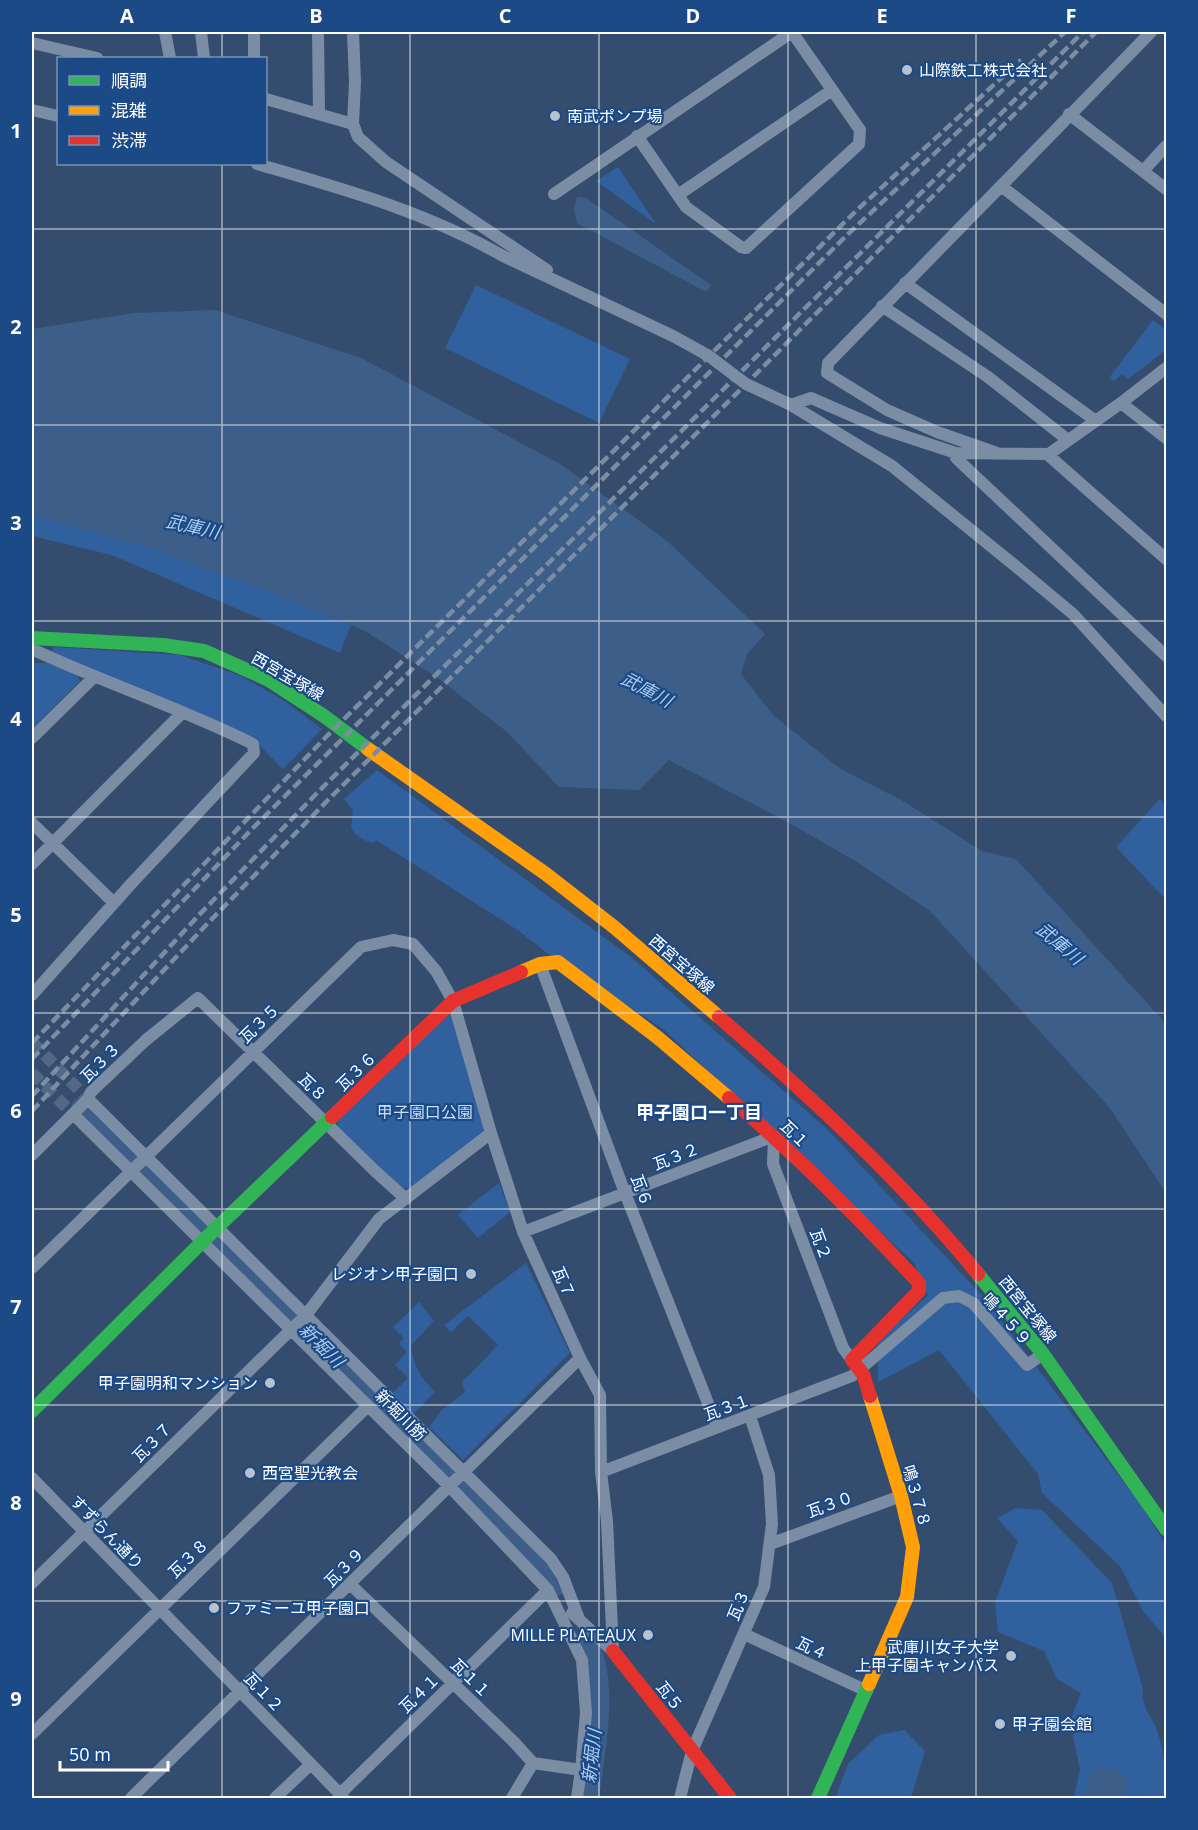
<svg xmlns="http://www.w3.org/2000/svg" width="1198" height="1830" viewBox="0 0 1198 1830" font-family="'Open Sans','Noto Sans JP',sans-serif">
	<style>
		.green { fill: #30609d }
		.water { fill: #3d5e89 }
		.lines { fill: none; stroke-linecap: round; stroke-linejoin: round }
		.river { stroke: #3d5e89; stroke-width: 26 }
		.street-tunnel { stroke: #526884; stroke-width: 12; stroke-dasharray: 12 6; stroke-linecap: butt }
		.street { stroke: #7a8da4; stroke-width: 12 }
		.fast { stroke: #30b455; stroke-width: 14 }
		.slow { stroke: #ff9f0a; stroke-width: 14 }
		.jam { stroke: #e5322d; stroke-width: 14 }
		.rail { stroke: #7b8da3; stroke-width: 4.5; stroke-dasharray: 10 4.5; stroke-linecap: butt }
		.grid { fill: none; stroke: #fff; stroke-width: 1.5; stroke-opacity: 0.55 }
		.poi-dot { fill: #b8c1cc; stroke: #1b4a86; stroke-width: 2 }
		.labels { text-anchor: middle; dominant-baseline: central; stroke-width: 4.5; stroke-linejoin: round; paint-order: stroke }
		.poi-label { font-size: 16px; fill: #fff; stroke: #1b4a86; text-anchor: start }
		.street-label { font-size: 16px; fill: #fff; stroke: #1b4a86 }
		.park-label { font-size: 16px; fill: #c8def8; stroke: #1b4a86 }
		.water-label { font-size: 18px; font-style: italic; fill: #aecef3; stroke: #1b4a86 }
		.neighbourhood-label { font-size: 18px; font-weight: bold; fill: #fff; stroke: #1b4a86 }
		.neatline { fill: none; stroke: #fff; stroke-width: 2 }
		.grid-label { font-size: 20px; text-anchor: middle; font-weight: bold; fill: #fff }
	</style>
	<rect width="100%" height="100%" fill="#344d6e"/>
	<!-- green -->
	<path class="green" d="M618 167 656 224 596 181Z
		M476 285 630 359 599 423 445 348Z
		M1153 320 1166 330V350L1128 379 1122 374 1114 381 1109 378Z
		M32 515 151 548 291 600 351 625 340 653 112 555 32 536Z
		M55 647 180 655 241 676 283 700 322 729 283 769 253 739 51 652Z
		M32 663H48L77 675 80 681 32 729Z
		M377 770 632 958 828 1130 985 1299 1141 1505 1166 1545V1638L1143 1611 1120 1566 1042 1493 1038 1474 939 1350 878 1382 877 1342 928 1295 914 1263 663 1029 547 953 519 931 376 840 373 843C363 840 357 837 351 828L353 810 344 799Z
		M1160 799 1166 805V900L1116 847Z
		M446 1015H451L488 1133 410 1188H401L338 1128V1119Z
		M499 1183 510 1212 478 1238 458 1215Z
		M526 1263 570 1353 463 1460 429 1427 442 1410 465 1392 462 1382 498 1345 468 1316 451 1332 444 1325Z
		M419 1302 434 1321 411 1345C413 1365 421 1378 435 1392L413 1414 392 1394 408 1378 395 1365 407 1352 399 1343 404 1338 393 1327Z
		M1016 1508 1042 1510 1112 1583 1143 1689C1140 1706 1153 1718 1158 1733 1165 1754 1166 1777 1166 1798H1074L1080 1770 1070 1721 1081 1693 1057 1679 1044 1651 998 1632 995 1602 1018 1541 997 1518Z
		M904 1730 925 1751 911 1798H835L848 1764 879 1735Z"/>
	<!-- water -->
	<path class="water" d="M577 197 586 198 711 285 706 292 577 223 574 209Z
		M215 310 361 358 560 464 666 540 765 634 747 654 741 674 773 715 839 768 903 801 982 851 1016 859 1166 1024V1193L1110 1108 930 911 857 862 791 824 669 760 639 790 559 787 507 732 438 678 365 631 291 600 151 548 32 515V329L134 313Z
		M1114 1767 1119 1774 1127 1777 1125 1798H1085L1084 1796 1091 1773 1099 1768 1104 1770Z"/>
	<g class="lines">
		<!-- river -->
		<path class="river" d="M84 1109 536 1557 556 1583
			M586 1643C606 1691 592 1748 586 1798"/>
		<!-- street-tunnel -->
		<path class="street-tunnel" d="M32 1042 88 1099
			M32 1073 73 1114"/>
		<!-- street -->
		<path class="street" d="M165 32 170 58
			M201 32 204 58
			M254 32V58
			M318 32 319 113
			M353 32 355 82 353 124 358 137 386 162 547 270
			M1151 32 1001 186 1166 314
			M32 43 97 58
			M266 99 353 124
			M32 110 58 116
			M1069 114 1166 189
			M637 136 686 207 741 247 746 248 859 144 860 130 792 32
			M257 164C343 189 424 211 503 256L673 336 709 356 746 384 791 405 892 466 1013 564 1073 614 1166 716
			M1143 171 1166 146
			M554 194 792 32
			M678 195 832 90
			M905 283 1096 421
			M882 306 988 377 1068 440
			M1121 403 1166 438
			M791 405 811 398 880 428 956 453 1049 454 1121 403 1166 368
			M956 453V458L1166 656
			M997 453 937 432 887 410 827 373 828 363 1001 186
			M1047 454 1166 559
			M32 738 94 677
			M32 823 114 903
			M32 864 183 712
			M540 964 625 1193 717 1426
			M32 995 130 885 254 753 253 744C183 709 108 684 36 651
			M88 1099 551 1559 563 1577 579 1619
			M73 1114 450 1487 548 1590 582 1660 586 1713 581 1770 577 1798
			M32 1155 88 1099 91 1092 146 1040 198 998 375 1171 406 1199
			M523 1232 774 1136 773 1164 843 1348 852 1360
			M32 1268 361 947 393 940 413 944 436 971 453 1001 491 1133 523 1232 580 1358 600 1395 601 1472 607 1521 613 1651
			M601 1472 852 1376 943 1298 959 1296 973 1303 1027 1365 1043 1354
			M32 1478 344 1798
			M770 1544 901 1496
			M32 1583 306 1315 379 1219 491 1133
			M350 1584 514 1742 533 1763 581 1770
			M572 1613 613 1651
			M744 1634 867 1691
			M32 1734 368 1406
			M340 1794 548 1590
			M131 1798 580 1358
			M275 1798 311 1764
			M512 1798 533 1763
			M680 1798 692 1751 764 1587 772 1524 769 1475 750 1416"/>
		<!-- fast -->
		<path class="fast" d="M32 638 163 645 204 651 267 679 324 716 368 749
			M978 1274 1043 1354 1166 1529
			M32 1411 202 1242 332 1117
			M818 1798 869 1684"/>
		<!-- slow -->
		<path class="slow" d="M368 749 546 874 614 927 719 1017
			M521 972 540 964 558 962 657 1037 729 1098
			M869 1684 907 1597 913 1547 901 1496 870 1396"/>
		<!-- jam -->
		<path class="jam" d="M719 1017C811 1097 901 1180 978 1274
			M729 1098C797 1155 859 1218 919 1283V1291L852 1360 863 1374 870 1396
			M332 1117 453 1001 521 972
			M613 1651 730 1798"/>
		<!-- rail -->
		<path class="rail" d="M32 1043 325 738 709 356 857 210 1021 60
			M32 1059 251 830 847 235 1065 32
			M32 1096 199 915 319 791 1083 32
			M32 1111 208 923 328 800 746 384 1096 32"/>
	</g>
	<!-- grid -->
	<path class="grid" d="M222 32V58M410 32V1798M599 32V1798M788 32V1798M976 32V1798M222 164V1798M32 229H1166M32 425H1166M32 621H1166M32 817H1166M32 1013H1166M32 1209H1166M32 1405H1166M32 1601H1166"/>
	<!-- markers -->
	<g class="poi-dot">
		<circle cx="907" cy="70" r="6"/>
		<circle cx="555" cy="116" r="6"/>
		<circle cx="471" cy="1274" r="6"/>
		<circle cx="270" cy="1383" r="6"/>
		<circle cx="250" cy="1473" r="6"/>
		<circle cx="214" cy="1608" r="6"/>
		<circle cx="648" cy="1635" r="6"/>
		<circle cx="1011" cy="1656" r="6"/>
		<circle cx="1000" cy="1724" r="6"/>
	</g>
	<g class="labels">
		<!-- poi labels -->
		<g class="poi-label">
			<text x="919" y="70">山際鉄工株式会社</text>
			<text x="567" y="116">南武ポンプ場</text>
			<text x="459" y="1274" text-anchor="end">レジオン甲子園口</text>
			<text x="258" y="1383" text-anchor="end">甲子園明和マンション</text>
			<text x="262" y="1473">西宮聖光教会</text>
			<text x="226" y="1608">ファミーユ甲子園口</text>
			<text x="636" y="1635" text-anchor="end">MILLE PLATEAUX</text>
			<text x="999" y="1647" text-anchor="end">武庫川女子大学<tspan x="999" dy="18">上甲子園キャンパス</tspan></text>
			<text x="1012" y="1724">甲子園会館</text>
		</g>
		<!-- street labels -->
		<g class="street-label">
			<text transform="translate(288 676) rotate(30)">西宮宝塚線</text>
			<text transform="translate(682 964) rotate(41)">西宮宝塚線</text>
			<text transform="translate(259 1023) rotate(-44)">瓦３５</text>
			<text transform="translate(100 1062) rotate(-45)">瓦３３</text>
			<text transform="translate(356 1071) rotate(-44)">瓦３６</text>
			<text transform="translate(313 1087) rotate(44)">瓦８</text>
			<text transform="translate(795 1134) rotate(44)">瓦１</text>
			<text transform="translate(676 1156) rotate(-21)">瓦３２</text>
			<text transform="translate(642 1190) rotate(69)">瓦６</text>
			<text transform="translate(821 1244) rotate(69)">瓦２</text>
			<text transform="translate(564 1282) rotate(66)">瓦７</text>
			<text transform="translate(1028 1309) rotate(51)">西宮宝塚線</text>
			<text transform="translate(1007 1319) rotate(48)">鳴４５９</text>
			<text transform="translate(727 1407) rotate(-20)">瓦３１</text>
			<text transform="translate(401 1415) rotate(45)">新堀川筋</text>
			<text transform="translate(152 1442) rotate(-45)">瓦３７</text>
			<text transform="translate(917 1496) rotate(74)">鳴３７８</text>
			<text transform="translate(830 1504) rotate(-20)">瓦３０</text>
			<text transform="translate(107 1532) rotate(46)">すずらん通り</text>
			<text transform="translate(188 1558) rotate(-44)">瓦３８</text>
			<text transform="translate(344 1567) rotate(-45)">瓦３９</text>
			<text transform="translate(738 1605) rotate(-68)">瓦３</text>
			<text transform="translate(812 1648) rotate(25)">瓦４</text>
			<text transform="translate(471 1678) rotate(44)">瓦１１</text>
			<text transform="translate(264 1692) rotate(46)">瓦１２</text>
			<text transform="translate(419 1693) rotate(-44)">瓦４１</text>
			<text transform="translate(670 1696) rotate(52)">瓦５</text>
		</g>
		<!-- park labels -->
		<g class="park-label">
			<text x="425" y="1112">甲子園口公園</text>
		</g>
		<!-- water labels -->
		<g class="water-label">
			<text transform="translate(193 526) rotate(13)">武庫川</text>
			<text transform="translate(647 689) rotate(28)">武庫川</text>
			<text transform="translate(1060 943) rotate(40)">武庫川</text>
			<text transform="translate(322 1345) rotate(45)">新堀川</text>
			<text transform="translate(591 1756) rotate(-83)">新堀川</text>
		</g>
		<!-- neighbourhood labels -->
		<g class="neighbourhood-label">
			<text x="699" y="1112">甲子園口一丁目</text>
		</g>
	</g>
	<!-- border -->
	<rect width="1198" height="1830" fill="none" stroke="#1b4a86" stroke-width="66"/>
	<!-- legend -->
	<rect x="57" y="57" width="210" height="108" fill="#1b4a86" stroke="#7692b6" stroke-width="1.5"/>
	<rect x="69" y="76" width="30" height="9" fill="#30b455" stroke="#7692b6" stroke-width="1.5"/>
	<text x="111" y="87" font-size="18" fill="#ffffff">順調</text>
	<rect x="69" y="106" width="30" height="9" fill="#ff9f0a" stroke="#7692b6" stroke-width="1.5"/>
	<text x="111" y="117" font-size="18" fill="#ffffff">混雑</text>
	<rect x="69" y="136" width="30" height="9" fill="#e5322d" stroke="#7692b6" stroke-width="1.5"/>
	<text x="111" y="147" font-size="18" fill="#ffffff">渋滞</text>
	<!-- scale -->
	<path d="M60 1761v9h108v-9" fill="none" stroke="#ffffff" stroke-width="3"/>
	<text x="69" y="1761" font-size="18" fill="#ffffff" stroke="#1b4a86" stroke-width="4.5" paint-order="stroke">50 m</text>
	<rect x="33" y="33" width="1132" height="1764" class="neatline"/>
	<g class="grid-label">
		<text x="127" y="23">A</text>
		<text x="316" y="23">B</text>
		<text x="505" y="23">C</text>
		<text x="693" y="23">D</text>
		<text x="882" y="23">E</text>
		<text x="1071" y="23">F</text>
		<text x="16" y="138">1</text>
		<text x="16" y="334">2</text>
		<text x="16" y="530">3</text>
		<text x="16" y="726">4</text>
		<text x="16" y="922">5</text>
		<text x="16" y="1118">6</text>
		<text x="16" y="1314">7</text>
		<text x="16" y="1510">8</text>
		<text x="16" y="1706">9</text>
	</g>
</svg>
